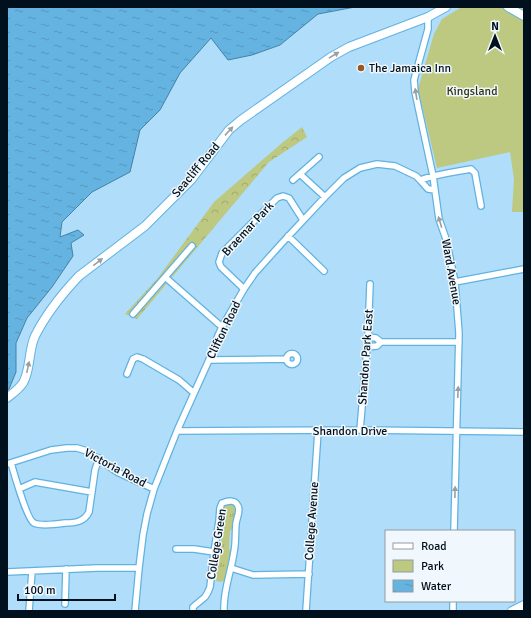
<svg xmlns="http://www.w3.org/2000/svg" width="531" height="618" viewBox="0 0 531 618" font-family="Signika,sans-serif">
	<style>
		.grass { fill: url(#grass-tufts) }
		.forest { fill: url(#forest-crowns) }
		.park { fill: #bdc880 }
		.water { fill: url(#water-ripples); stroke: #4682a6 }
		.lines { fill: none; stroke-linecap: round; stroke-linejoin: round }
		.street-casing { stroke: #60b2e0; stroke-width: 8 }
		.secondary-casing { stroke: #60b2e0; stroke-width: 10 }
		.street { stroke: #fff; stroke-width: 5.5 }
		.secondary { stroke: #fff; stroke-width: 8 }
		.oneway { fill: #999fa5 }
		.poi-dot { fill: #995724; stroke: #f1f8fd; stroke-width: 1.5 }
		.labels { text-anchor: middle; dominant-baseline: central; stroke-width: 3; stroke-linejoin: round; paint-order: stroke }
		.poi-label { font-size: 12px; fill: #00101d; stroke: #f1f8fd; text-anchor: start }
		.park-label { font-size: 12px; fill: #303413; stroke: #f1f8fd }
		.street-label { font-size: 12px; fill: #00101d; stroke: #f1f8fd }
	</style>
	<defs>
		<pattern id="grass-tufts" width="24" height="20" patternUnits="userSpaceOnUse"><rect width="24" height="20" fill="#bdc880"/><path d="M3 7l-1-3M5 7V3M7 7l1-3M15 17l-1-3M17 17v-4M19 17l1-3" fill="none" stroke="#a1ab6e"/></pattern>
		<pattern id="forest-crowns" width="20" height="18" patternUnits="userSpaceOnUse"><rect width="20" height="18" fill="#bdc880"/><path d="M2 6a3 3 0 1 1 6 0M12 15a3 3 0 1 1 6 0" fill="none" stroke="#a1ab6e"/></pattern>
		<pattern id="water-ripples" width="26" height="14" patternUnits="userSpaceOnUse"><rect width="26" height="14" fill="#64b3e0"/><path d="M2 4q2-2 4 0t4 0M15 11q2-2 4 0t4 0" fill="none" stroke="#5599c0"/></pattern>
	</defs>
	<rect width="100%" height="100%" fill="#afddfa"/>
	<!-- grass -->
	<path class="grass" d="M230 504C240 509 233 519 232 529L230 531 229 549 231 551 225 580 221 582 216 581 217 574 215 571 218 546V544L221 543 225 519 223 517V510L226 505Z"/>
	<!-- forest -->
	<path class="forest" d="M302 127 307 137 269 162 137 319 125 314 157 279 214 202 282 143Z"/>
	<!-- park -->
	<path class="park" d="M463 7H524V215L523 212H512L514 179 510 152 437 168 418 89 434 34 442 19 460 8Z"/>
	<!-- water -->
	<path class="water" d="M7 7H355L318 14 280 45 252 55 228 60 211 38 180 73 160 110 140 130 130 172 92 192 62 222 60 237 78 230 84 235 71 243 73 256 52 287 27 318 16 343V372L9 389 7 390Z"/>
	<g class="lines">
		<!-- street casing -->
		<g class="street-casing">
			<path id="street" d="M428 17V29L414 80 415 92 433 176 439 219 446 239 455 282 459 333 454 531
				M300 174 325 197
				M293 180 319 157
				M420 180C437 174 454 172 471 169L475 173 481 206
				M288 236 324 271
				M165 277 222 327
				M455 282 524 269
				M244 289 221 267 219 262 222 253 277 198 283 196 289 198 303 220
				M133 314 192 246
				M368 337 376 338 381 342
				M367 347 377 346 381 342H459
				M286.5 359a5.5 5.5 0 1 1 11 0a5.5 5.5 0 1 1-11 0Z
				M209 360 287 359
				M127 374 133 359 137 357 143 359 179 380 194 393
				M360 430 368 337 370 284
				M177 431 360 430 524 432
				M11 463C14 473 27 520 34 523 40 526 58 524 65 523 75 523 84 522 89 512L95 470 99 458
				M7 464 51 450 67 448H77L87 451 117 472 154 489
				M19 489 35 482 92 492
				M176 549H194L214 552
				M231 568 253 575 309 574
				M7 572 97 568H139
				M65 604 66 569
				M29 611 32 571
				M135 611 139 568 143 535 147 514 154 489 177 431 209 360 217 338 222 327 244 289 255 273 282 243 325 197 344 178 360 168 377 164 395 166 416 176 420 180 428 189 435 190
				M193 611V607L205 597 208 592 210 587 214 552 219 521 220 508 222 503C228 501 235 499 238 506 241 511 236 519 236 524 235 534 236 543 234 552 231 573 223 590 224 611
				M306 611 318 431
				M453 611V601"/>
		</g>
		<!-- secondary casing -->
		<g class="secondary-casing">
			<path id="secondary" d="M508 7 524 16
				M7 398C12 394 19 389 23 383 31 369 28 351 35 336 46 314 62 294 79 276L145 226 191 180 229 130 241 120 331 57 349 47 428 17 446 7
				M512 611 524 605"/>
		</g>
		<!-- street -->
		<use href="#street" class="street"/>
		<!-- secondary -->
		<use href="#secondary" class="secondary"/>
	</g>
	<!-- one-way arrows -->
	<defs><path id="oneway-solid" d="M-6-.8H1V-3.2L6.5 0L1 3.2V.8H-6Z"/></defs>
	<g class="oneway">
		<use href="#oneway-solid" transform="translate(334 55) rotate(-31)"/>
		<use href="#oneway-solid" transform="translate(416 94) rotate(-99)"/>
		<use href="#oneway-solid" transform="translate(229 131) rotate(-47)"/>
		<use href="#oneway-solid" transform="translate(440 222) rotate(-107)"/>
		<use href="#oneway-solid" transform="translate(98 262) rotate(-38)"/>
		<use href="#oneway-solid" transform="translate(28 367) rotate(-78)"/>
		<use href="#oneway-solid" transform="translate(458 392) rotate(-88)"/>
		<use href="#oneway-solid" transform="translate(455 492) rotate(-89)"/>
	</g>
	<!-- markers -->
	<circle class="poi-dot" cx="361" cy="68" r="4"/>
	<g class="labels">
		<!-- poi labels -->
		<g class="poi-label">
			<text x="369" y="68">The Jamaica Inn</text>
		</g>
		<!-- park labels -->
		<g class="park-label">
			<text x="472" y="91">Kingsland</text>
		</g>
		<!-- street labels -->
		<g class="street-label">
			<text transform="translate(196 170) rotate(-50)">Seacliff Road</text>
			<text transform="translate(248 229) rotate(-47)">Braemar Park</text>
			<text transform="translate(451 272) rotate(80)">Ward Avenue</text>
			<text transform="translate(224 330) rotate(-64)">Clifton Road</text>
			<text transform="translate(366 357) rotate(-86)">Shandon Park East</text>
			<text x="350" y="431">Shandon Drive</text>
			<text transform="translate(115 468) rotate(28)">Victoria Road</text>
			<text transform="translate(312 521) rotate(-86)">College Avenue</text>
			<text transform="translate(217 544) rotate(-81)">College Green</text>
		</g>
	</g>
	<!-- border -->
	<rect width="531" height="618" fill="none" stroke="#00101d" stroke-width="16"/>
	<!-- legend -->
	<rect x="385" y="530" width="130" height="72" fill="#f1f8fd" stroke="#919ba3"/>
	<rect x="393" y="543" width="20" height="6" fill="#ffffff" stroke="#919ba3"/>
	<text x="421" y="550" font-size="12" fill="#00101d">Road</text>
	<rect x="393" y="560" width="20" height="12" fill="#bdc880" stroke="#919ba3"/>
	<text x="421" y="570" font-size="12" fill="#00101d">Park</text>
	<rect x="393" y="580" width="20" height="12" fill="url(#water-ripples)" stroke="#919ba3"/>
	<text x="421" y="590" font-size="12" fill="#00101d">Water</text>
	<!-- north arrow -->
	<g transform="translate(495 36)" stroke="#f1f8fd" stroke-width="3" paint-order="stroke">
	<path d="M0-3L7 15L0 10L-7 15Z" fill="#00101d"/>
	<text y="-6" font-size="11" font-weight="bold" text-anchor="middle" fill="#00101d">N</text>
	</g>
	<!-- scale -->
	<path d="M18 594v6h97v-6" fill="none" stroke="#00101d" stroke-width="2"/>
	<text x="24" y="594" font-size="12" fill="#00101d" stroke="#f1f8fd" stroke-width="3" paint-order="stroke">100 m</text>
</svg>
